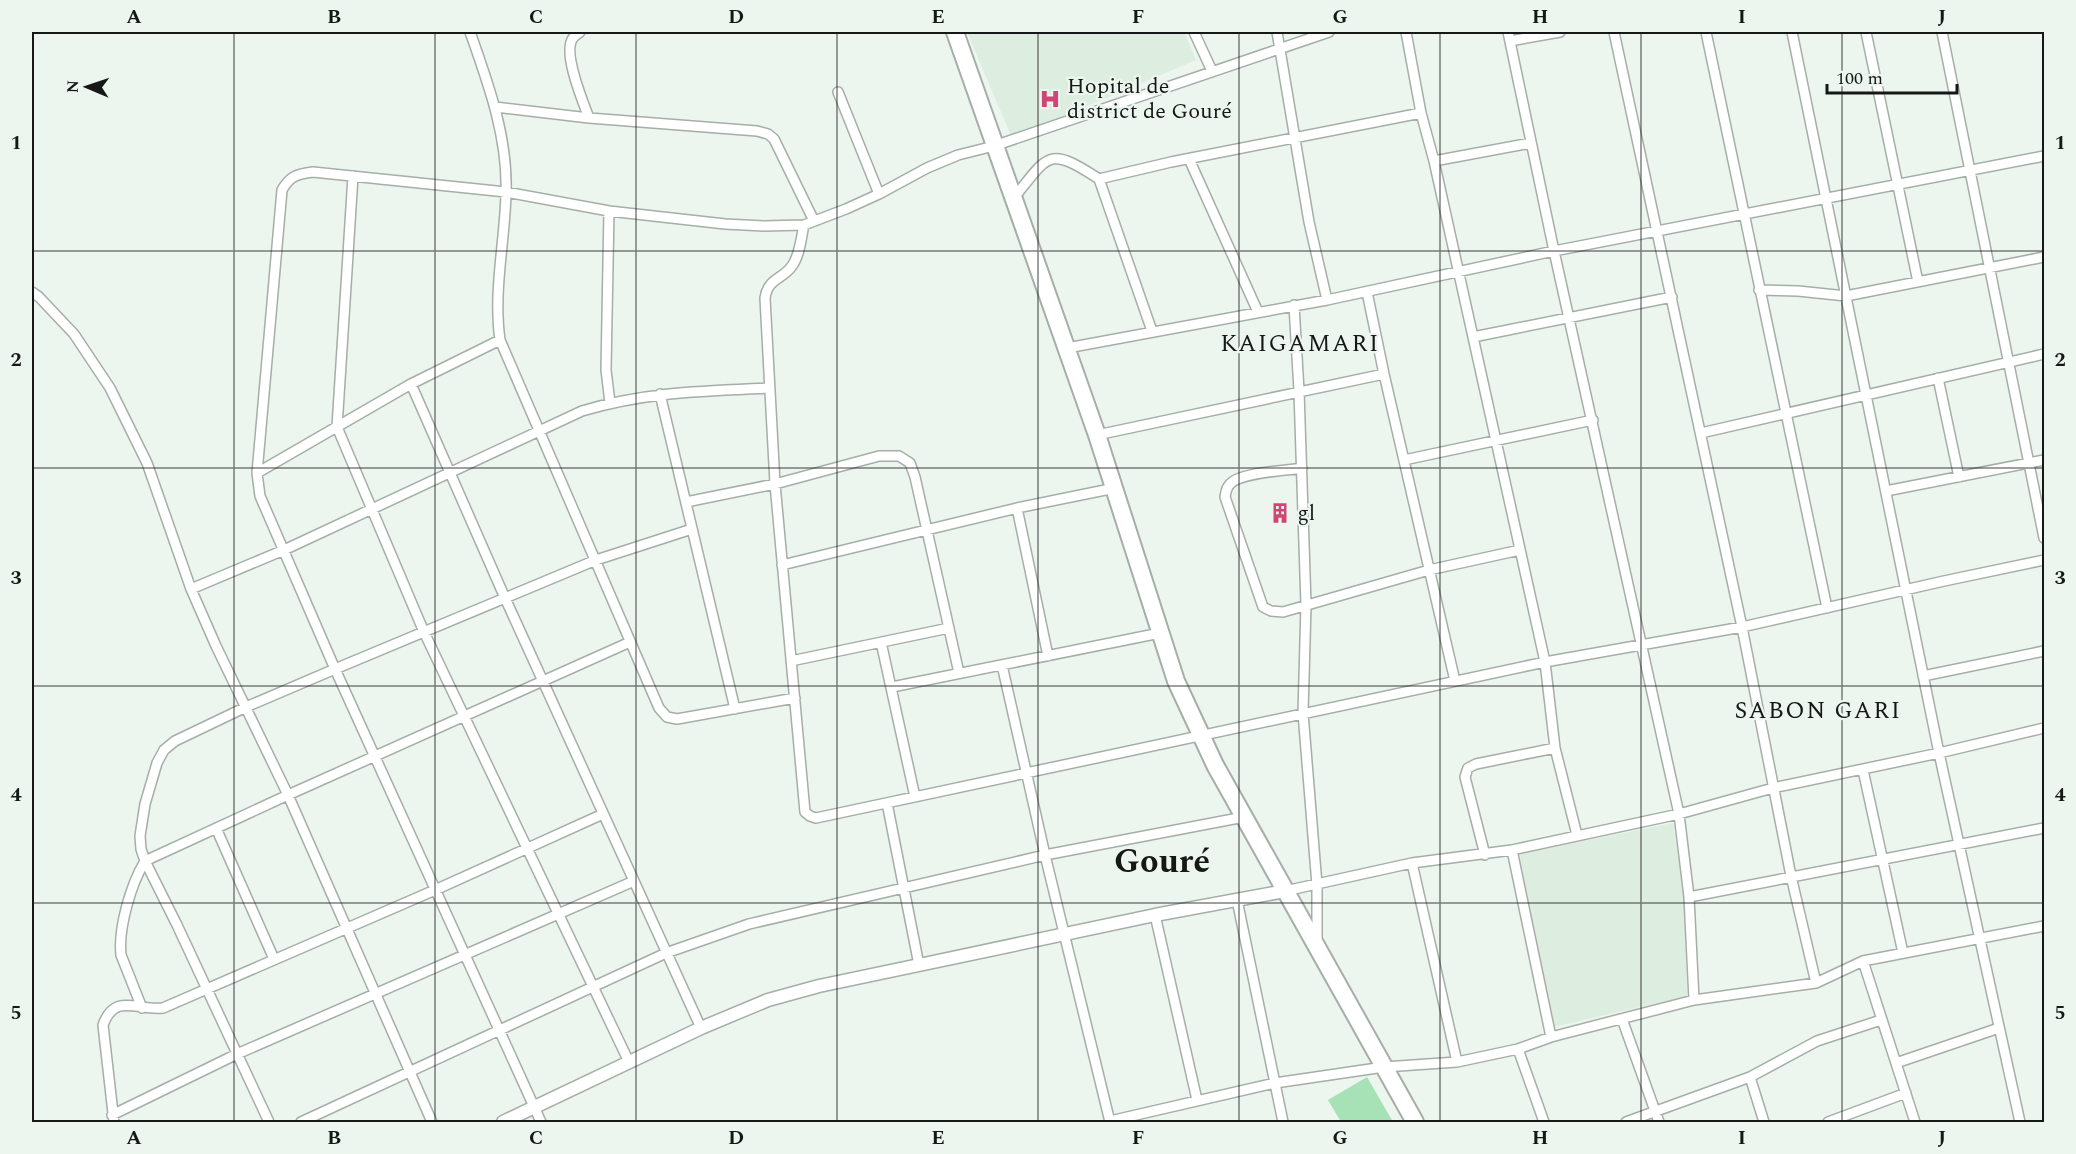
<svg xmlns="http://www.w3.org/2000/svg" width="2076" height="1154" viewBox="0 0 2076 1154" font-family="Spectral,serif">
	<style>
		.built { fill: #ddede0 }
		.park { fill: #a7e1b6 }
		.lines { fill: none; stroke-linecap: round; stroke-linejoin: round }
		.street-casing { stroke: #a5aea7; stroke-width: 12 }
		.secondary-casing { stroke: #a5aea7; stroke-width: 15 }
		.highway-casing { stroke: #a5aea7; stroke-width: 20 }
		.street { stroke: #fff; stroke-width: 9 }
		.secondary { stroke: #fff; stroke-width: 12 }
		.highway { stroke: #fff; stroke-width: 16 }
		.grid { fill: none; stroke: #151816; stroke-width: 1.5; stroke-opacity: 0.55 }
		.labels { text-anchor: middle; dominant-baseline: central; stroke-width: 4.5; stroke-linejoin: round; paint-order: stroke }
		.poi-label { font-size: 22px; fill: #151816; stroke: #ecf5ee; text-anchor: start }
		.neighbourhood-label { font-size: 24px; letter-spacing: 1.5px; fill: #151816; stroke: #ecf5ee }
		.town-label { font-size: 34px; font-weight: bold; fill: #151816; stroke: #ecf5ee }
		.neatline { fill: none; stroke: #151816; stroke-width: 2 }
		.grid-label { font-size: 20px; text-anchor: middle; font-weight: bold; fill: #151816 }
	</style>
	<rect width="100%" height="100%" fill="#ecf5ee"/>
	<!-- built -->
	<path class="built" d="M967 32H1184L1196 60 1012 138Z
		M1673 823 1684 900 1687 996 1554 1027 1519 854Z"/>
	<!-- park -->
	<path class="park" d="M1367 1077 1393 1122H1341L1328 1100Z"/>
	<g class="lines">
		<!-- street casing -->
		<g class="street-casing">
			<path id="street" d="M470 32C488 83 508 137 506 193 505 241 493 291 500 340L659 708 667 717 677 719 795 698
				M580 32C578 34 575 35 573 38 562 52 583 102 589 118
				M1194 32 1212 71
				M1277 32 1309 222 1327 300
				M1406 32 1421 113 1434 161 1545 662 1555 748 1577 835
				M1508 32 1554 251 1679 814 1689 897 1694 1000
				M1614 32 1742 627 1791 876 1816 983
				M1706 32 1827 608
				M1792 32 1939 753 2020 1122
				M1866 32 1918 282
				M1942 32 2044 538
				M1510 41 1560 32
				M838 92 879 194
				M495 107 589 118 757 131 768 134 774 139 814 221
				M1189 159 1258 312
				M1434 161 1531 143
				M353 176 337 427 424 632 629 1062
				M1099 179 1152 331
				M1013 199C1049 155 1047 145 1099 179L1171 162 1421 113
				M609 211 606 370 610 403
				M804 225C801 238 800 255 792 266 782 280 768 278 765 298L775 484 805 812 810 816 816 818 1545 662 1742 627 1944 581 2044 560
				M1759 290 1798 291 1846 296 2044 257
				M32 292 39 297 74 334 110 388 147 463 191 589 216 646 288 795 432 1122
				M1367 292 1384 374 1455 681
				M1294 305 1299 391 1306 605 1303 713 1317 885V940
				M1473 337 1672 297
				M1067 348 1327 300 1554 251 2044 156
				M1938 378 1959 477
				M411 384 505 598 701 1028
				M660 394 735 709
				M1701 433 2044 354
				M1097 435 1384 374
				M1404 460 1593 420
				M1302 468C1286 471 1240 472 1230 484 1226 488 1226 492 1225 497L1263 607 1271 611 1283 612 1429 570 1520 550
				M257 473 411 384 500 340
				M1886 491 2044 460
				M686 502 775 484 879 456H899L910 463 915 477 959 673
				M1017 508 1048 656
				M782 565 1017 508 1115 488
				M191 589 284 550 582 411C646 392 704 391 769 388
				M881 642 915 797
				M791 661 949 628
				M1002 665 1045 855 1110 1122
				M1923 676 2044 651
				M892 687 1160 633
				M1863 770 1903 953
				M887 803 919 965
				M216 828 274 959
				M1512 850 1551 1037
				M1485 855 1465 777 1468 768 1476 764 1555 748
				M1412 863 1457 1062
				M1285 891 1412 863 1512 850 1679 814 1773 788 1939 753 2044 728
				M1689 897 2044 828
				M1237 900 1283 1122
				M1155 915 1197 1100
				M1863 961 1915 1122
				M142 1008 121 955C118 928 131 884 145 861L288 795 630 642
				M1622 1019 1659 1122
				M1518 1049 1544 1122
				M1896 1063 1999 1028
				M1750 1077 1764 1122
				M112 1115 237 1054 634 881
				M1110 1121 1275 1083 1384 1067 1457 1062 1518 1049 1551 1037 1694 1000 1816 983 1863 961 2044 926
				M114 1122 103 1025C115 992 137 1011 163 1008L435 890 603 814
				M269 1122 177 925 145 861 141 849 140 836 145 804 157 763 164 750 175 741 246 707 335 669 596 560 692 529
				M301 1122 666 953 749 924 1045 855 1244 817
				M541 1122 335 669 260 496 257 473 282 190C290 176 297 174 313 172L506 192 609 211 725 224 764 226 804 225 846 209 879 194 927 168 958 155 994 146 1329 32
				M1626 1122 1750 1077 1817 1041 1881 1020
				M1828 1122 1906 1093"/>
		</g>
		<!-- secondary casing -->
		<g class="secondary-casing">
			<path id="secondary" d="M503 1122 701 1028 768 1000 819 986 919 965 1155 915 1285 891"/>
		</g>
		<!-- highway casing -->
		<g class="highway-casing">
			<path id="highway" d="M955 32 1097 435 1176 681 1215 765 1415 1122"/>
		</g>
		<!-- street -->
		<use href="#street" class="street"/>
		<!-- secondary -->
		<use href="#secondary" class="secondary"/>
		<!-- highway -->
		<use href="#highway" class="highway"/>
	</g>
	<!-- grid -->
	<path class="grid" d="M234 32V1122M435 32V1122M636 32V1122M837 32V1122M1038 32V1122M1239 32V1122M1440 32V1122M1641 32V1122M1842 32V1122M32 251H2044M32 468H2044M32 686H2044M32 903H2044"/>
	<!-- icons -->
	<defs>
		<g id="hospital-bare" transform="scale(1.62)"><path d="M-5-5h3v3.5h4V-5h3V5h-3V1.5h-4V5h-3Z" fill="#d04476" stroke="#ecf5ee" stroke-width="2.5" paint-order="stroke"/></g>
		<g id="building-bare" transform="scale(1.62)"><path d="M-4-6H4V6H1V3H-1V6H-4ZM-2.5-4.3h1.7v1.8h-1.7ZM.8-4.3h1.7v1.8H.8ZM-2.5-1h1.7V.8h-1.7ZM.8-1h1.7V.8H.8Z" fill="#d04476" stroke="#ecf5ee" stroke-width="2.5" paint-order="stroke"/></g>
	</defs>
	<g fill-rule="evenodd">
		<use href="#hospital-bare" x="1050" y="99"/>
		<use href="#building-bare" x="1280" y="513"/>
	</g>
	<g class="labels">
		<!-- poi labels -->
		<g class="poi-label">
			<text x="1067" y="86">Hopital de<tspan x="1067" dy="25">district de Gouré</tspan></text>
			<text x="1297" y="513">gl</text>
		</g>
		<!-- neighbourhood labels -->
		<g class="neighbourhood-label">
			<text x="1300" y="344">KAIGAMARI</text>
			<text x="1818" y="711">SABON GARI</text>
		</g>
		<!-- town labels -->
		<g class="town-label">
			<text x="1162" y="862">Gouré</text>
		</g>
	</g>
	<!-- border -->
	<rect width="2076" height="1154" fill="none" stroke="#ecf5ee" stroke-width="66"/>
	<!-- north arrow -->
	<g transform="translate(87 87) rotate(272)" stroke="#ecf5ee" stroke-width="4.5" paint-order="stroke">
	<path d="M0-4.5L10 22L0 15L-10 22Z" fill="#151816"/>
	<text y="-9" font-size="16" font-weight="bold" text-anchor="middle" fill="#151816">N</text>
	</g>
	<!-- scale -->
	<path d="M1827 84v9h130v-9" fill="none" stroke="#151816" stroke-width="3"/>
	<text x="1836" y="84" font-size="18" fill="#151816" stroke="#ecf5ee" stroke-width="4.5" paint-order="stroke">100 m</text>
	<rect x="33" y="33" width="2010" height="1088" class="neatline"/>
	<g class="grid-label">
		<text x="134" y="23">A</text>
		<text x="334" y="23">B</text>
		<text x="536" y="23">C</text>
		<text x="736" y="23">D</text>
		<text x="938" y="23">E</text>
		<text x="1138" y="23">F</text>
		<text x="1340" y="23">G</text>
		<text x="1540" y="23">H</text>
		<text x="1742" y="23">I</text>
		<text x="1942" y="23">J</text>
		<text x="16" y="149">1</text>
		<text x="2060" y="149">1</text>
		<text x="16" y="366">2</text>
		<text x="2060" y="366">2</text>
		<text x="16" y="584">3</text>
		<text x="2060" y="584">3</text>
		<text x="16" y="801">4</text>
		<text x="2060" y="801">4</text>
		<text x="16" y="1019">5</text>
		<text x="2060" y="1019">5</text>
		<text x="134" y="1144">A</text>
		<text x="334" y="1144">B</text>
		<text x="536" y="1144">C</text>
		<text x="736" y="1144">D</text>
		<text x="938" y="1144">E</text>
		<text x="1138" y="1144">F</text>
		<text x="1340" y="1144">G</text>
		<text x="1540" y="1144">H</text>
		<text x="1742" y="1144">I</text>
		<text x="1942" y="1144">J</text>
	</g>
</svg>
